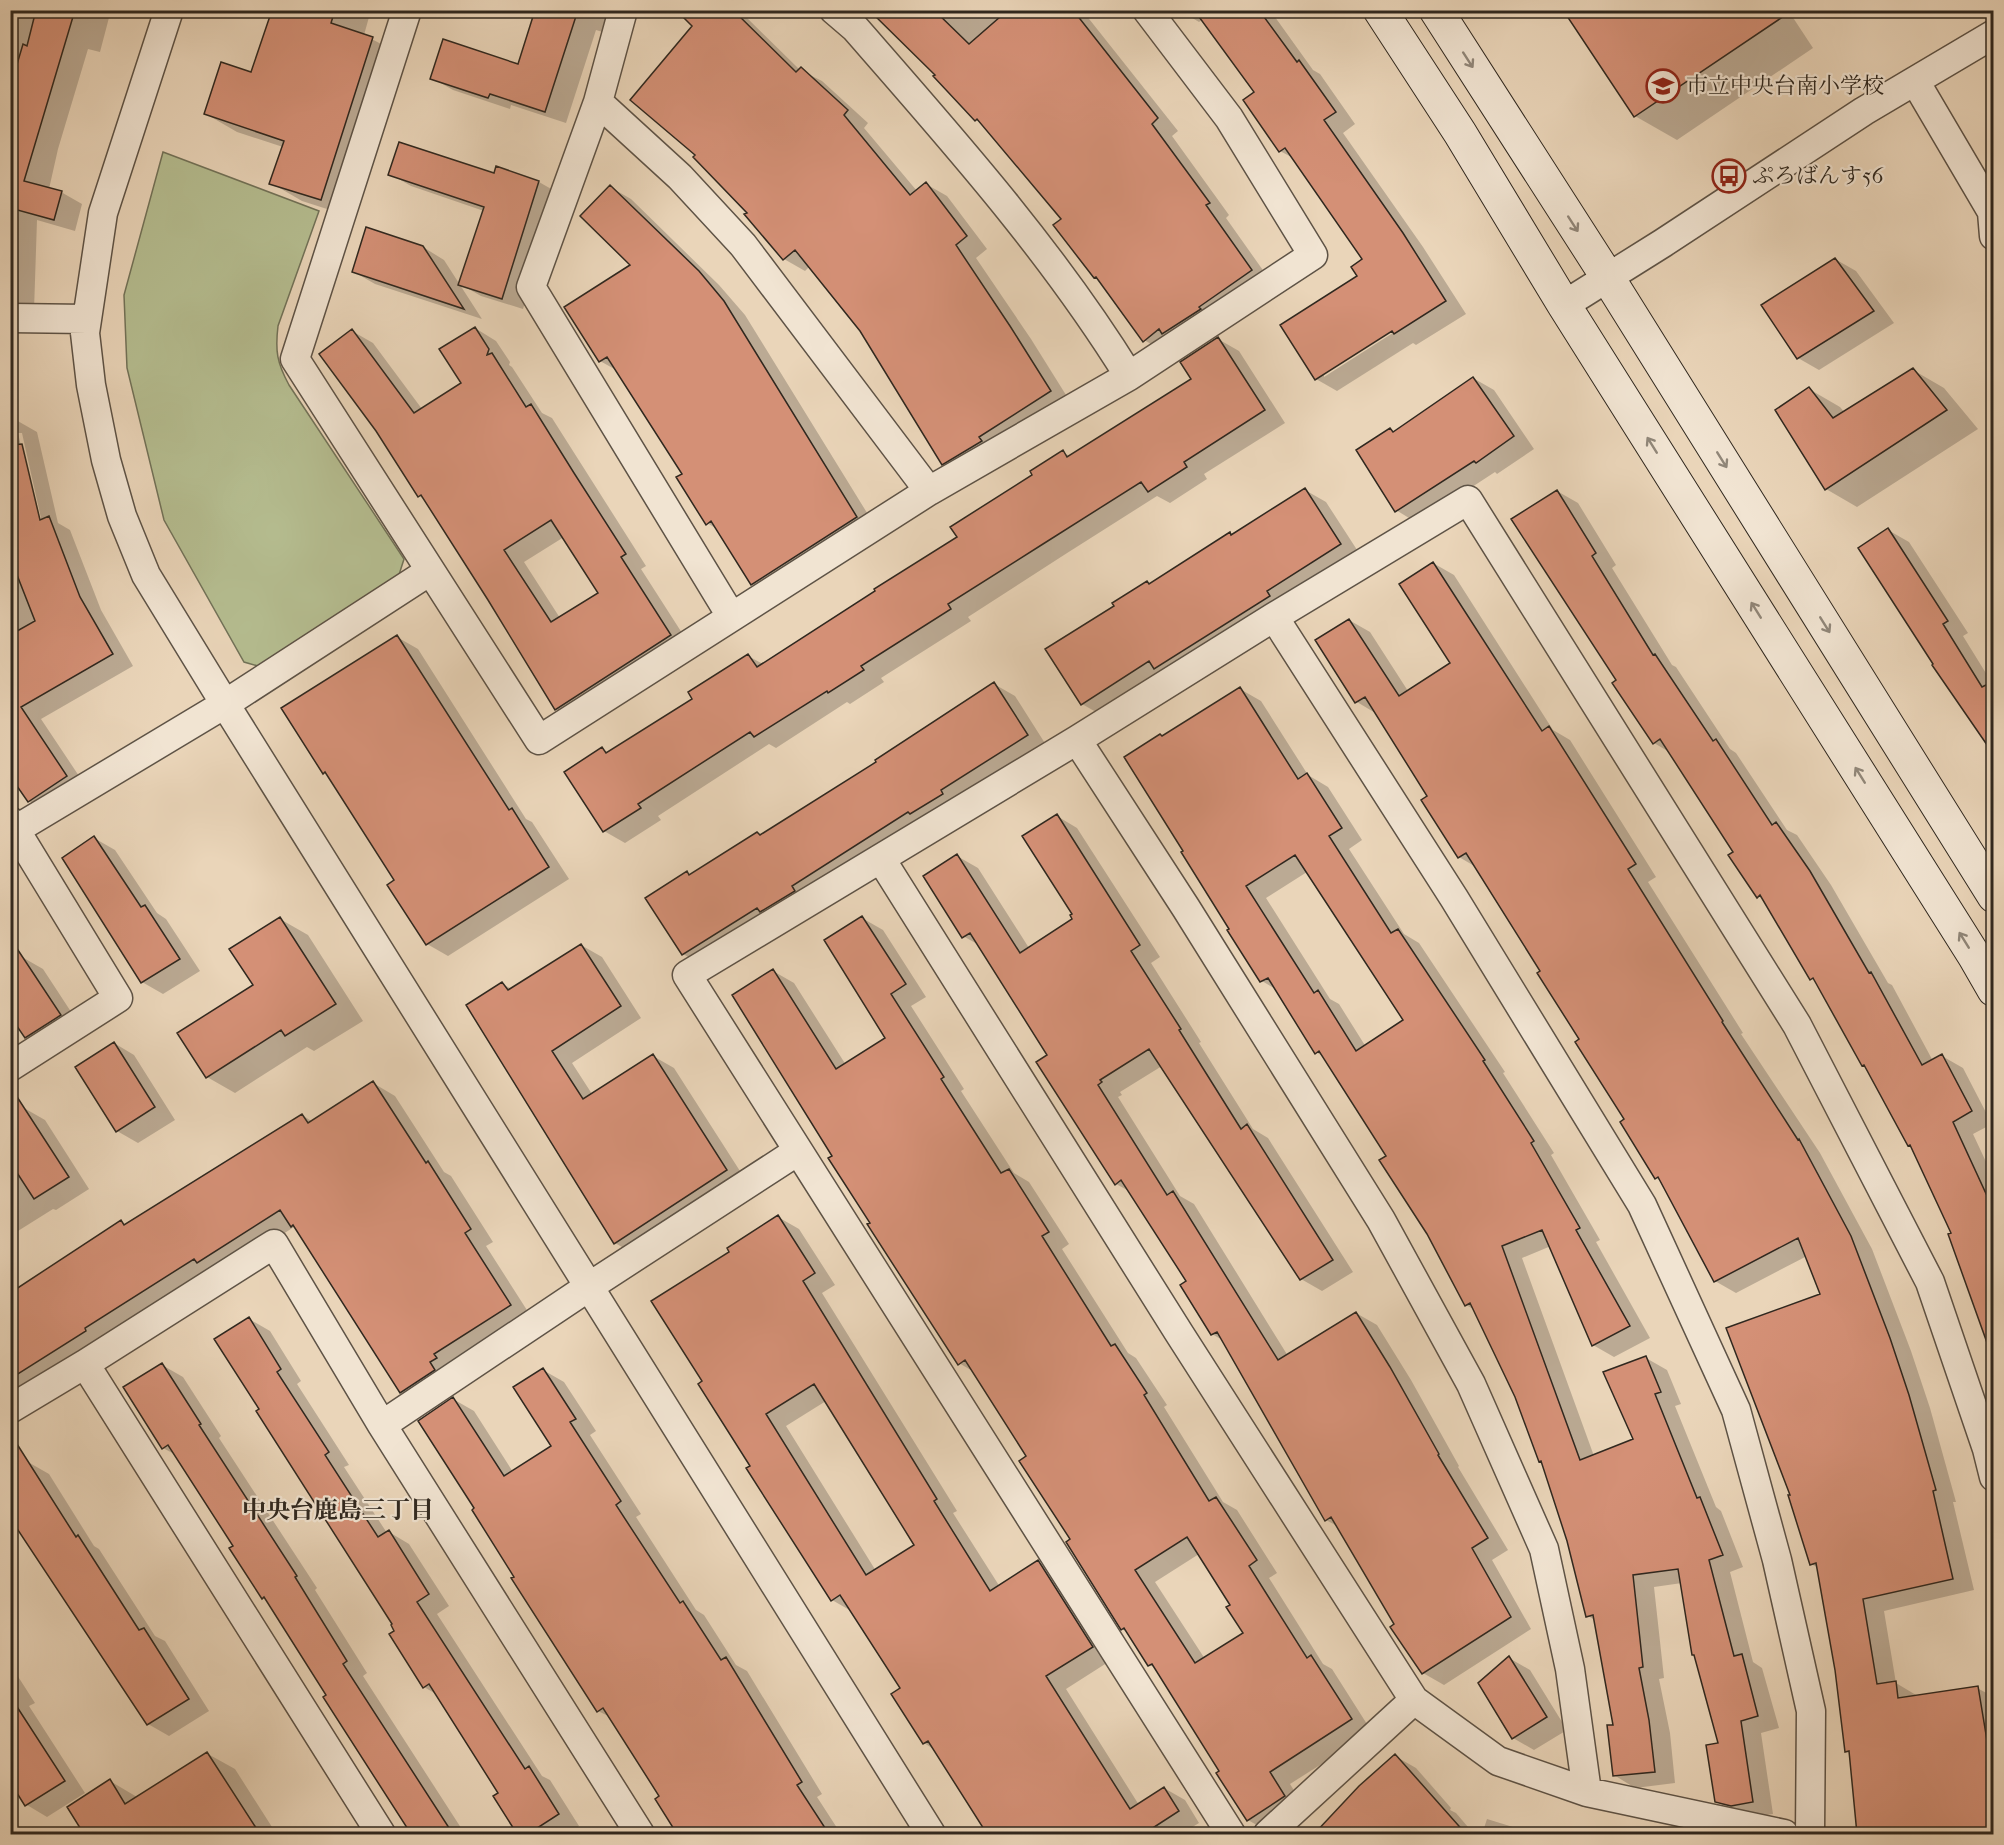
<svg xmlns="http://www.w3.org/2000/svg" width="2004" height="1845" viewBox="0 0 2004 1845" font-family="'IM FELL French Canon','Noto Serif JP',serif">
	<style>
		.green { fill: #b5bd90; stroke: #727258; stroke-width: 1.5 }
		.shadow { fill: #0003; fill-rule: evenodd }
		.building { fill: #d49076; stroke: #30281f; stroke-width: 1.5; fill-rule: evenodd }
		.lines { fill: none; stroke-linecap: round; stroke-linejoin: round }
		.street-casing { stroke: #5e5346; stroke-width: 31 }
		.secondary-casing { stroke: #30281f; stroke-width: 35 }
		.street { stroke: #f1e4d2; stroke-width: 28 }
		.secondary { stroke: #f1e4d2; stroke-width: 33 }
		.oneway { stroke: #908678 }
		.labels { text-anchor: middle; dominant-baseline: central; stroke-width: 4.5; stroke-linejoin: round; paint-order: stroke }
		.poi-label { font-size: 22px; fill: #30281f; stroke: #f1e4d2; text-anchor: start }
		.neighbourhood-label { font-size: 24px; font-weight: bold; fill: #30281f; stroke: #f1e4d2 }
	</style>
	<rect width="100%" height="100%" fill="#ead5b9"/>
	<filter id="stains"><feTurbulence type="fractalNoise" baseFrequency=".00333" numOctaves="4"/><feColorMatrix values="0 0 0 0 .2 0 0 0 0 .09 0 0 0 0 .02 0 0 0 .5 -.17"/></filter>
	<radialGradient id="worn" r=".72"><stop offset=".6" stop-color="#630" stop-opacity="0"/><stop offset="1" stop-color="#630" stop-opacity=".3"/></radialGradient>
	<!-- green -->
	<path class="green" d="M163 152 319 211 278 326C275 351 277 363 289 385L404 559 397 581 258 666 244 662 164 520 127 368 124 295Z"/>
	<!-- shadow -->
	<path class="shadow" d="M10 10H111L100 52 88 49 58 149 49 189 61 192 82 204 75 231 37 220 34 311 10 310Z
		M273 10H371L364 35 404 56 352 217 302 201 271 183 283 147 237 132 206 114 252 74Z
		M526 10H616L609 34 596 30 566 123 511 105 510 109 453 90 432 78 519 66 536 14Z
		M678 10H748L744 15 800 70 822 81 868 123 864 128 917 191 926 184 947 196 987 249 976 258 1031 339 1071 403 964 476 943 464 861 330 810 266 805 271 784 259 749 213 697 155 694 25Z
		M872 10H1082L1178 131 1172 136 1229 215 1226 218 1272 283 1165 352 1144 340 1099 279 1095 277 1063 219 982 123 976 120 937 75Z
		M1179 10H1270L1313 70 1320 74 1355 124 1343 133 1423 247 1466 314 1416 345 1413 343 1337 391 1316 379 1365 260 1295 159 1280 151 1256 92 1202 20 1199 22ZM1398 326 1399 329 1324 377V373Z
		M1564 10H1788L1813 48 1677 140 1635 116Z
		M497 168 539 182 560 194 523 309 481 296 460 284 484 211 411 186 390 174 495 175Z
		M610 187 631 199 719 285 745 315 877 529 773 596 752 584 719 530 707 523 684 474 618 371 600 361 633 265Z
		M423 247 444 260 482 319 375 284 354 272Z
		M1835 259 1856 271 1894 323 1819 370 1798 358Z
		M475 328 496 341 510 362 509 365 512 367 542 413 552 418 646 566 641 569 691 647 577 721 556 709 426 500 419 496 352 331 373 343 422 409 463 383ZM564 537 600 593 560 618 524 562Z
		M1218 339 1239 351 1285 423 1204 474 1207 479 1170 503 1157 496 1064 555 968 617 971 621 881 678 884 682 850 704 847 702 776 748 769 744 658 816 661 820 625 843 604 831 602 749 609 753 694 699 748 656 763 664 959 538 1063 452 1071 457 1193 380Z
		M1913 370 1944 388 1978 429 1857 507 1826 489 1809 389 1840 407 1845 413Z
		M1473 378 1494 390 1534 449 1497 474 1495 472 1417 523 1396 510 1390 430 1395 433Z
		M16 420 37 432 58 523 70 530 101 610 133 666 41 719 87 788 50 813 29 801 10 773V421ZM18 433H22L43 527 40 528Z
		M1305 490 1326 502 1361 556 1103 716 1082 704 1150 585 1230 534 1233 536Z
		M1557 491 1578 503 1616 565 1612 568 1672 665 1676 667 1730 749 1736 753 1787 830 1797 835 1831 885 1888 983 1892 985 1933 1061 1942 1056 1963 1068 1992 1124 1973 1134 1994 1179V1340L1953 1234 1913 1148 1909 1145 1867 1067 1863 1065 1817 982 1811 979 1765 900 1758 896 1735 852 1671 753 1654 743 1618 680Z
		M1888 530 1909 542 1968 633 1963 636 1992 683 1988 744Z
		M1433 563 1454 575 1553 730 1570 740 1656 877 1648 882 1743 1033 1741 1034 1820 1153 1872 1249 1911 1351 1930 1408 1956 1502H1953L1974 1590 1884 1611 1896 1683 1916 1695 1917 1697 1977 1688 1994 1697V1834H1859L1851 1754 1846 1751 1837 1670 1819 1568 1811 1564 1792 1496 1822 1295 1807 1256 1736 1293 1715 1281 1662 1182 1656 1178 1626 1120 1543 971 1476 867 1459 857 1423 800 1429 796 1377 714 1357 702 1317 641 1349 620 1370 632 1408 691 1452 664Z
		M397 637 418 649 526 819 532 822 569 879 448 956 427 944 396 881 329 775 324 772Z
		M994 684 1015 696 1048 748 704 966 683 954 687 873 691 875 758 834 762 836 878 762Z
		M1240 689 1261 701 1308 775 1328 787 1362 840 1349 849 1404 934 1419 943 1505 1072 1503 1073 1554 1153 1551 1155 1600 1240 1596 1242 1650 1338 1614 1357 1593 1345 1551 1246 1522 1258 1594 1456 1635 1440 1646 1358 1667 1370 1681 1404 1675 1406 1716 1507 1721 1511 1743 1567 1730 1572 1753 1662 1762 1668 1779 1728 1761 1733 1773 1814 1753 1817 1738 1814 1717 1802 1720 1745 1682 1583 1654 1587 1664 1678 1659 1679 1670 1733 1675 1783 1635 1788 1614 1775 1615 1726 1595 1620 1588 1616 1569 1541 1543 1463 1540 1461 1517 1396 1475 1310 1466 1305 1388 1156 1324 1057 1316 1052 1277 990 1262 981 1185 851 1164 737ZM1307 872 1405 1021 1366 1047 1339 1004 1330 999 1266 898Z
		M1057 816 1077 828 1160 957 1151 963 1201 1042 1199 1043 1253 1129 1268 1138 1353 1272 1322 1291 1301 1279 1162 1066 1120 1092 1122 1095 1118 1097 1180 1196 1194 1204 1288 1356 1356 1313 1377 1325 1411 1380 1459 1466 1458 1467 1508 1550 1492 1560 1531 1629 1444 1685 1423 1673 1339 1527 1326 1520 1224 1341 1212 1334 1182 1286 1188 1282 1131 1192 1116 1184 1049 1055 979 945 963 936 957 856 978 868 1029 948 1075 919Z
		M94 838 115 850 157 913 166 919 200 971 163 994 142 982Z
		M862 918 883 930 926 997 911 1006 964 1089 961 1091 1014 1173 1029 1182 1069 1244 1062 1249 1128 1353 1136 1358 1167 1405 1164 1407 1223 1502 1237 1510 1277 1573 1269 1578 1323 1664 1332 1669 1372 1732 1290 1784 1305 1808 1269 1832 1248 1820 1222 1772 1157 1669 1150 1665 1129 1633 1122 1629 1028 1457 974 1372 959 1363 872 1223 834 1156 773 971 794 983 846 1065 887 1038ZM1199 1554 1232 1605 1245 1634 1205 1659 1155 1582Z
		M280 919 308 935 363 1021 314 1051 307 1047 235 1093 207 1077 255 986Z
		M581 945 602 957 641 1018 572 1063 592 1094 653 1056 674 1068 747 1182 636 1255 615 1243 502 984 512 989Z
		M22 957 43 969 81 1027 47 1049 26 1037Z
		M114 1043 134 1055 175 1120 138 1143 117 1131Z
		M373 1083 395 1096 444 1172 451 1176 493 1242 486 1246 532 1318 423 1405 401 1392 294 1227 220 1274 10 1416V1294L121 1222 127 1226 302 1115 313 1122Z
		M24 1108 45 1120 89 1189 56 1210 53 1209 10 1236V1116Z
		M778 1217 799 1229 835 1285 822 1293 957 1511 953 1513 1000 1587 1038 1562 1059 1574 1113 1659 1066 1689 1139 1805 1164 1788 1185 1800 1199 1823 1181 1834H994L935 1750 924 1743 893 1694 902 1689 853 1612 832 1600 704 1382 731 1252ZM826 1401 916 1545 876 1571 786 1426Z
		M249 1319 270 1331 301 1381 297 1384 349 1465 344 1467 387 1533 389 1532 409 1544 449 1606 437 1614 542 1776 550 1780 579 1826 571 1832 573 1834H516L518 1833 500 1794 436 1694 424 1687 394 1624 261 1409Z
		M162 1365 183 1377 221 1436 219 1438 317 1588 315 1590 367 1673 363 1676 465 1834H416L268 1601 263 1598 235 1546 176 1455 163 1448Z
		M543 1370 564 1382 596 1431 590 1435 641 1514 636 1517 696 1610 704 1615 736 1665 747 1671 822 1794 817 1797 841 1834H679L657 1799 661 1797 610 1717 598 1711 476 1509 453 1399 474 1411 513 1472 553 1446Z
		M28 1462 49 1474 94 1546 99 1549 155 1636 165 1641 209 1711 169 1736 148 1724Z
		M1509 1658 1530 1670 1567 1730 1534 1750 1513 1738Z
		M10 1664 35 1703 29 1706 85 1793 47 1817 27 1805 10 1780Z
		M208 1754 235 1769 272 1827 284 1834H210L207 1831 202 1834H87L69 1807 110 1781 137 1797Z
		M1395 1756 1416 1768 1451 1808 1450 1810 1456 1813 1474 1834H1317Z
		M1487 1819 1536 1834H1482Z"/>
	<!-- building -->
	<path class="building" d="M36 10H75L24 181 62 191 54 220 10 208V88L23 44 27 46Z
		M272 10H335L331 23 373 37 321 200 269 184 284 141 204 114 221 62 251 72Z
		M535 10H578L545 112 490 94 488 98 430 79 443 39 518 64Z
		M676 10H733L796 72 801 67 848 110 844 115 910 195 926 182 967 236 956 245 1010 326 1051 391 979 437 982 441 942 465 860 331 795 250 783 260 744 214 747 213 693 157 695 155 630 100 692 26Z
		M869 10H934L969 44 1008 10H1073L1158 118 1152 124 1210 203 1206 205 1252 270 1199 307 1201 309 1162 334 1159 329 1143 342 1096 277 1094 278 1053 225 1061 219 977 119 975 121 933 76 935 75Z
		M1194 10H1259L1297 62 1299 60 1336 112 1324 120 1403 233 1446 301 1394 334 1392 331 1315 380 1280 325 1357 276 1351 267 1362 259 1285 148 1279 152 1243 100 1254 92Z
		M1563 10H1793L1634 117Z
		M399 142 494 173 496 166 539 181 502 299 458 285 484 207 388 175Z
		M610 185 699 271 724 301 857 517 751 585 711 521 706 525 676 477 682 474 607 357 599 362 564 307 630 265 580 216Z
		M366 227 423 246 464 309 352 272Z
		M1835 258 1874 311 1797 359 1761 305Z
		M475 327 489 349 487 355 492 353 526 407 531 404 574 473 626 554 621 557 671 635 555 710 488 600 421 495 418 497 376 431 319 354 352 329 414 413 461 383 439 349ZM551 520 598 593 551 622 504 550Z
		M1218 337 1265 410 1184 462 1187 467 1148 492 1141 482 1043 544 948 604 951 609 861 666 864 670 828 693 827 691 754 737 750 732 638 804 641 808 603 832 564 772 602 747 606 753 692 699 688 692 748 654 757 667 875 591 874 589 957 537 950 527 1032 475 1030 471 1063 450 1067 457 1191 379 1180 362Z
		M1913 368 1947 410 1825 490 1775 410 1809 387 1833 418Z
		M1473 377 1514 436 1476 463 1474 461 1395 512 1356 450 1390 428 1393 432Z
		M22 444 40 520 49 516 80 597 113 654 21 707 67 776 28 802 10 776V635L35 621 10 557V445Z
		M1305 488 1341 544 1267 591 1270 596 1154 669 1149 661 1081 705 1045 649 1114 606 1112 603 1147 581 1149 584 1230 532 1231 535Z
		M1557 490 1596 553 1592 556 1653 655 1655 654 1713 741 1716 739 1772 825 1776 822 1810 871 1869 973 1871 972 1922 1065 1942 1054 1972 1111 1953 1122 1994 1211V1350L1990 1351 1948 1234 1951 1233 1910 1145 1908 1146 1864 1065 1862 1066 1813 978 1810 980 1760 895 1757 898 1728 855 1733 852 1660 739 1653 744 1612 683 1616 680 1511 519Z
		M1888 528 1948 621 1943 624 1982 687 1994 681V755L1932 665 1933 664 1858 548Z
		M1433 562 1542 731 1549 726 1636 864 1628 869 1723 1021 1722 1022 1798 1140 1799 1139 1851 1236 1890 1338 1909 1395 1936 1490 1933 1491 1953 1579 1863 1599 1877 1684 1896 1681 1898 1698 1978 1686 1994 1783V1834H1947L1946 1828 1857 1834 1849 1751 1845 1752 1835 1670 1816 1563 1810 1565 1788 1495H1790L1726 1328 1820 1294 1798 1238 1714 1282 1658 1177 1655 1179 1620 1122 1624 1119 1575 1042 1579 1039 1537 973 1540 971 1466 853 1458 858 1421 800 1427 796 1365 697 1355 703 1315 640 1349 619 1399 696 1450 663 1399 584Z
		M397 635 509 810 512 808 549 867 426 945 387 885 394 880 325 772 323 774 281 708Z
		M994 682 1028 735 941 790 943 794 910 814 908 812 792 886 795 891 760 912 757 908 682 955 645 898 687 871 689 875 757 832 760 835 876 762 875 760Z
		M1240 687 1298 779 1307 773 1342 828 1329 836 1391 933 1398 929 1485 1060 1483 1061 1534 1141 1531 1143 1580 1228 1576 1230 1630 1326 1592 1346 1542 1230 1502 1246 1580 1460 1633 1439 1603 1372 1646 1356 1661 1392 1655 1394 1697 1498 1700 1497 1723 1555 1709 1560 1734 1656 1742 1654 1758 1716 1741 1721 1753 1802 1731 1806 1715 1802 1706 1745 1718 1743 1694 1655H1692L1678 1569 1633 1575 1643 1667 1639 1668 1649 1720 1655 1772 1613 1776 1607 1725H1613L1593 1615 1586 1617 1567 1541 1541 1461 1539 1462 1515 1397 1470 1303 1465 1306 1427 1234 1379 1160 1386 1156 1319 1051 1315 1054 1268 978 1260 982 1227 930 1229 929 1181 852 1183 851 1124 757 1160 734 1162 736ZM1295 855 1403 1020 1356 1051 1318 990 1314 993 1246 886Z
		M1057 814 1140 945 1131 951 1181 1029 1179 1030 1241 1129 1247 1124 1333 1260 1300 1280 1149 1049 1100 1080 1102 1082 1098 1085 1167 1195 1173 1191 1278 1360 1356 1312 1390 1367 1439 1454 1438 1455 1488 1538 1472 1548 1511 1617 1422 1674 1390 1627 1394 1624 1331 1517 1325 1521 1217 1332 1211 1335 1180 1285 1186 1281 1121 1180 1115 1185 1036 1062 1047 1055 970 933 962 938 923 876 957 854 1020 953 1072 919 1070 915 1072 914 1022 836Z
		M94 836 141 907 145 905 180 959 141 983 62 858Z
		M862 916 906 984 891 994 944 1077 941 1079 1001 1173 1009 1169 1049 1232 1042 1236 1111 1346 1115 1344 1147 1393 1144 1395 1209 1501 1216 1497 1257 1560 1249 1566 1307 1658 1311 1655 1352 1719 1270 1772 1285 1796 1247 1821 1216 1773 1219 1771 1152 1664 1148 1666 1124 1628 1121 1630 1066 1542 1070 1539 1019 1461 1026 1456 965 1360 958 1365 867 1224 870 1223 828 1158 832 1156 732 995 773 969 836 1069 885 1038 824 940ZM1187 1537 1230 1605 1226 1607 1243 1633 1195 1663 1135 1570Z
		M280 917 336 1004 285 1036 281 1030 206 1078 177 1033 253 985 229 949Z
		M10 938 61 1015 25 1038 10 1016Z
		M581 944 621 1006 552 1051 583 1099 653 1054 727 1170 614 1244 466 1005 502 982 508 990Z
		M114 1042 155 1107 116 1132 75 1067Z
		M373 1081 426 1163 428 1161 471 1229 465 1233 511 1305 434 1354 437 1358 430 1362 435 1370 400 1393 293 1225 291 1227 280 1210 197 1263 194 1259 85 1328 86 1331 10 1379V1293L121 1220 124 1225 302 1114 308 1123Z
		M10 1086 69 1177 34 1199 10 1162Z
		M778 1215 815 1273 803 1281 937 1499 934 1501 990 1591 1038 1560 1093 1647 1046 1676 1130 1809 1164 1787 1179 1811 1145 1833 1146 1834H987L928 1741 923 1744 891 1694 900 1688 840 1595 831 1601 746 1468 750 1466 698 1384 702 1381 651 1301 729 1252 727 1248ZM814 1384 914 1545 866 1575 766 1414Z
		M249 1317 281 1369 277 1372 329 1452 325 1455 378 1537 389 1530 429 1594 417 1602 525 1769 529 1766 559 1814 528 1834H517L493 1796 498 1793 429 1684 423 1688 389 1634 394 1631 391 1625 392 1624 256 1411 259 1409 214 1339Z
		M162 1363 201 1424 199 1425 297 1576 295 1577 347 1661 343 1664 453 1834H411L323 1697 326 1695 264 1597 262 1599 229 1548 233 1546 168 1445 162 1449 123 1387Z
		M543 1368 576 1419 570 1422 621 1501 616 1505 680 1603 683 1601 721 1660 726 1657 802 1782 797 1785 829 1834H677L655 1799 659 1796 603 1708 597 1712 511 1578 514 1577 472 1510 474 1508 418 1421 453 1397 504 1476 551 1446 513 1387Z
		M10 1433 76 1537 78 1535 139 1630 144 1628 189 1699 147 1725 10 1518Z
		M1509 1656 1547 1717 1512 1739 1478 1683Z
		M10 1696 65 1781 25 1806 10 1782Z
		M207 1752 260 1834H77L82 1831 67 1807 110 1779 125 1804Z
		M1395 1754 1466 1834H1314L1359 1786Z"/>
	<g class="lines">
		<!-- street casing -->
		<g class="street-casing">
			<path id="street" d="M169 10 103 213 85 333 91 385 106 460 122 516 146 575 225 704 931 1834
				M407 10 295 359 539 740 929 491 1129 376 1313 255 1229 118 1147 10
				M623 10 598 102 531 287 731 616
				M834 10 855 28C952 139 1051 250 1129 376
				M1915 81 1992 212 1994 236
				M598 102 680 177 743 245 929 491
				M1564 305 1663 243 1864 111 1994 34
				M10 318 87 319
				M1274 617 1454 898 1642 1205 1736 1410 1777 1560 1811 1711 1810 1834
				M1077 740 1186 908 1381 1220 1471 1384 1544 1549 1570 1669 1587 1792
				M10 821 118 998 10 1067
				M15 830 225 704 430 571
				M881 859 1179 1333 1414 1700
				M10 1409 85 1364
				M382 1425 590 1286 798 1151
				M381 1834 85 1364 274 1244 382 1425 640 1834
				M1231 1834 687 975 1077 740 1274 617 1468 500 1797 1025 1930 1282 1987 1449 1994 1477
				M1268 1834 1414 1700 1498 1761 1587 1792 1784 1834"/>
		</g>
		<!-- secondary casing -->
		<g class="secondary-casing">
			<path id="secondary" d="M1380 10 1460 133 1564 305 1975 957 1994 990
				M1436 10 1608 278 1994 896"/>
		</g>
		<!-- street -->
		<use href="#street" class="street"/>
		<!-- secondary -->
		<use href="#secondary" class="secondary"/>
	</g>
	<!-- one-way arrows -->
	<defs><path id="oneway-shaft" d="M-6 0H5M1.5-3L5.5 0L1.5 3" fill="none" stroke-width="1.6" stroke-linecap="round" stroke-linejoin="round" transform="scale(1.5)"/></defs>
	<g class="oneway">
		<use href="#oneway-shaft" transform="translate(1468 60) rotate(57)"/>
		<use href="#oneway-shaft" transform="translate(1573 224) rotate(57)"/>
		<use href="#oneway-shaft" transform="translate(1652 445) rotate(-122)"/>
		<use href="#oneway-shaft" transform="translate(1722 460) rotate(58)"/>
		<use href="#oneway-shaft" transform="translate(1756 610) rotate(-122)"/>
		<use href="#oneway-shaft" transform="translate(1825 625) rotate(58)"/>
		<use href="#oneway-shaft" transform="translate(1860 775) rotate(-122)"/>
		<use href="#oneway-shaft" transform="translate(1964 940) rotate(-122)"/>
	</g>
	<!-- icons -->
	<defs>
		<g id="school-ring" transform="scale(1.725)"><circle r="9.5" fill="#f1e4d2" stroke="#8f2418" stroke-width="1.5"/><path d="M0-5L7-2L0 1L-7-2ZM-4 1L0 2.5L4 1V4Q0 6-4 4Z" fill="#8f2418"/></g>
		<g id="bus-ring" transform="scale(1.725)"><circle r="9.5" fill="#f1e4d2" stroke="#8f2418" stroke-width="1.5"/><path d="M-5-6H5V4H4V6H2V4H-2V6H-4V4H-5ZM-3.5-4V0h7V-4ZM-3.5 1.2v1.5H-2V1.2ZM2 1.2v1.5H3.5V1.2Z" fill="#8f2418"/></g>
	</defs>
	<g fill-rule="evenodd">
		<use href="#school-ring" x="1663" y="86"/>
		<use href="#bus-ring" x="1729" y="176"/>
	</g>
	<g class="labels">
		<!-- poi labels -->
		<g class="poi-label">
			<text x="1686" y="86">市立中央台南小学校</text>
			<text x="1752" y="176">ぷろばんす56</text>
		</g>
		<!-- neighbourhood labels -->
		<g class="neighbourhood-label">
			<text x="338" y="1510">中央台鹿島三丁目</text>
		</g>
	</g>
	<!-- margin -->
	<rect width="2004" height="1845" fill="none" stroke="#ead5b9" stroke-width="36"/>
	<rect x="12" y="12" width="1980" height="1821" fill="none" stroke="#30281f" stroke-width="3"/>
	<rect x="18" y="18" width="1968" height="1809" fill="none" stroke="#30281f" stroke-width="1.5"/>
	<rect width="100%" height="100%" filter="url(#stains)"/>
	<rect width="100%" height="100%" fill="url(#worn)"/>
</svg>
